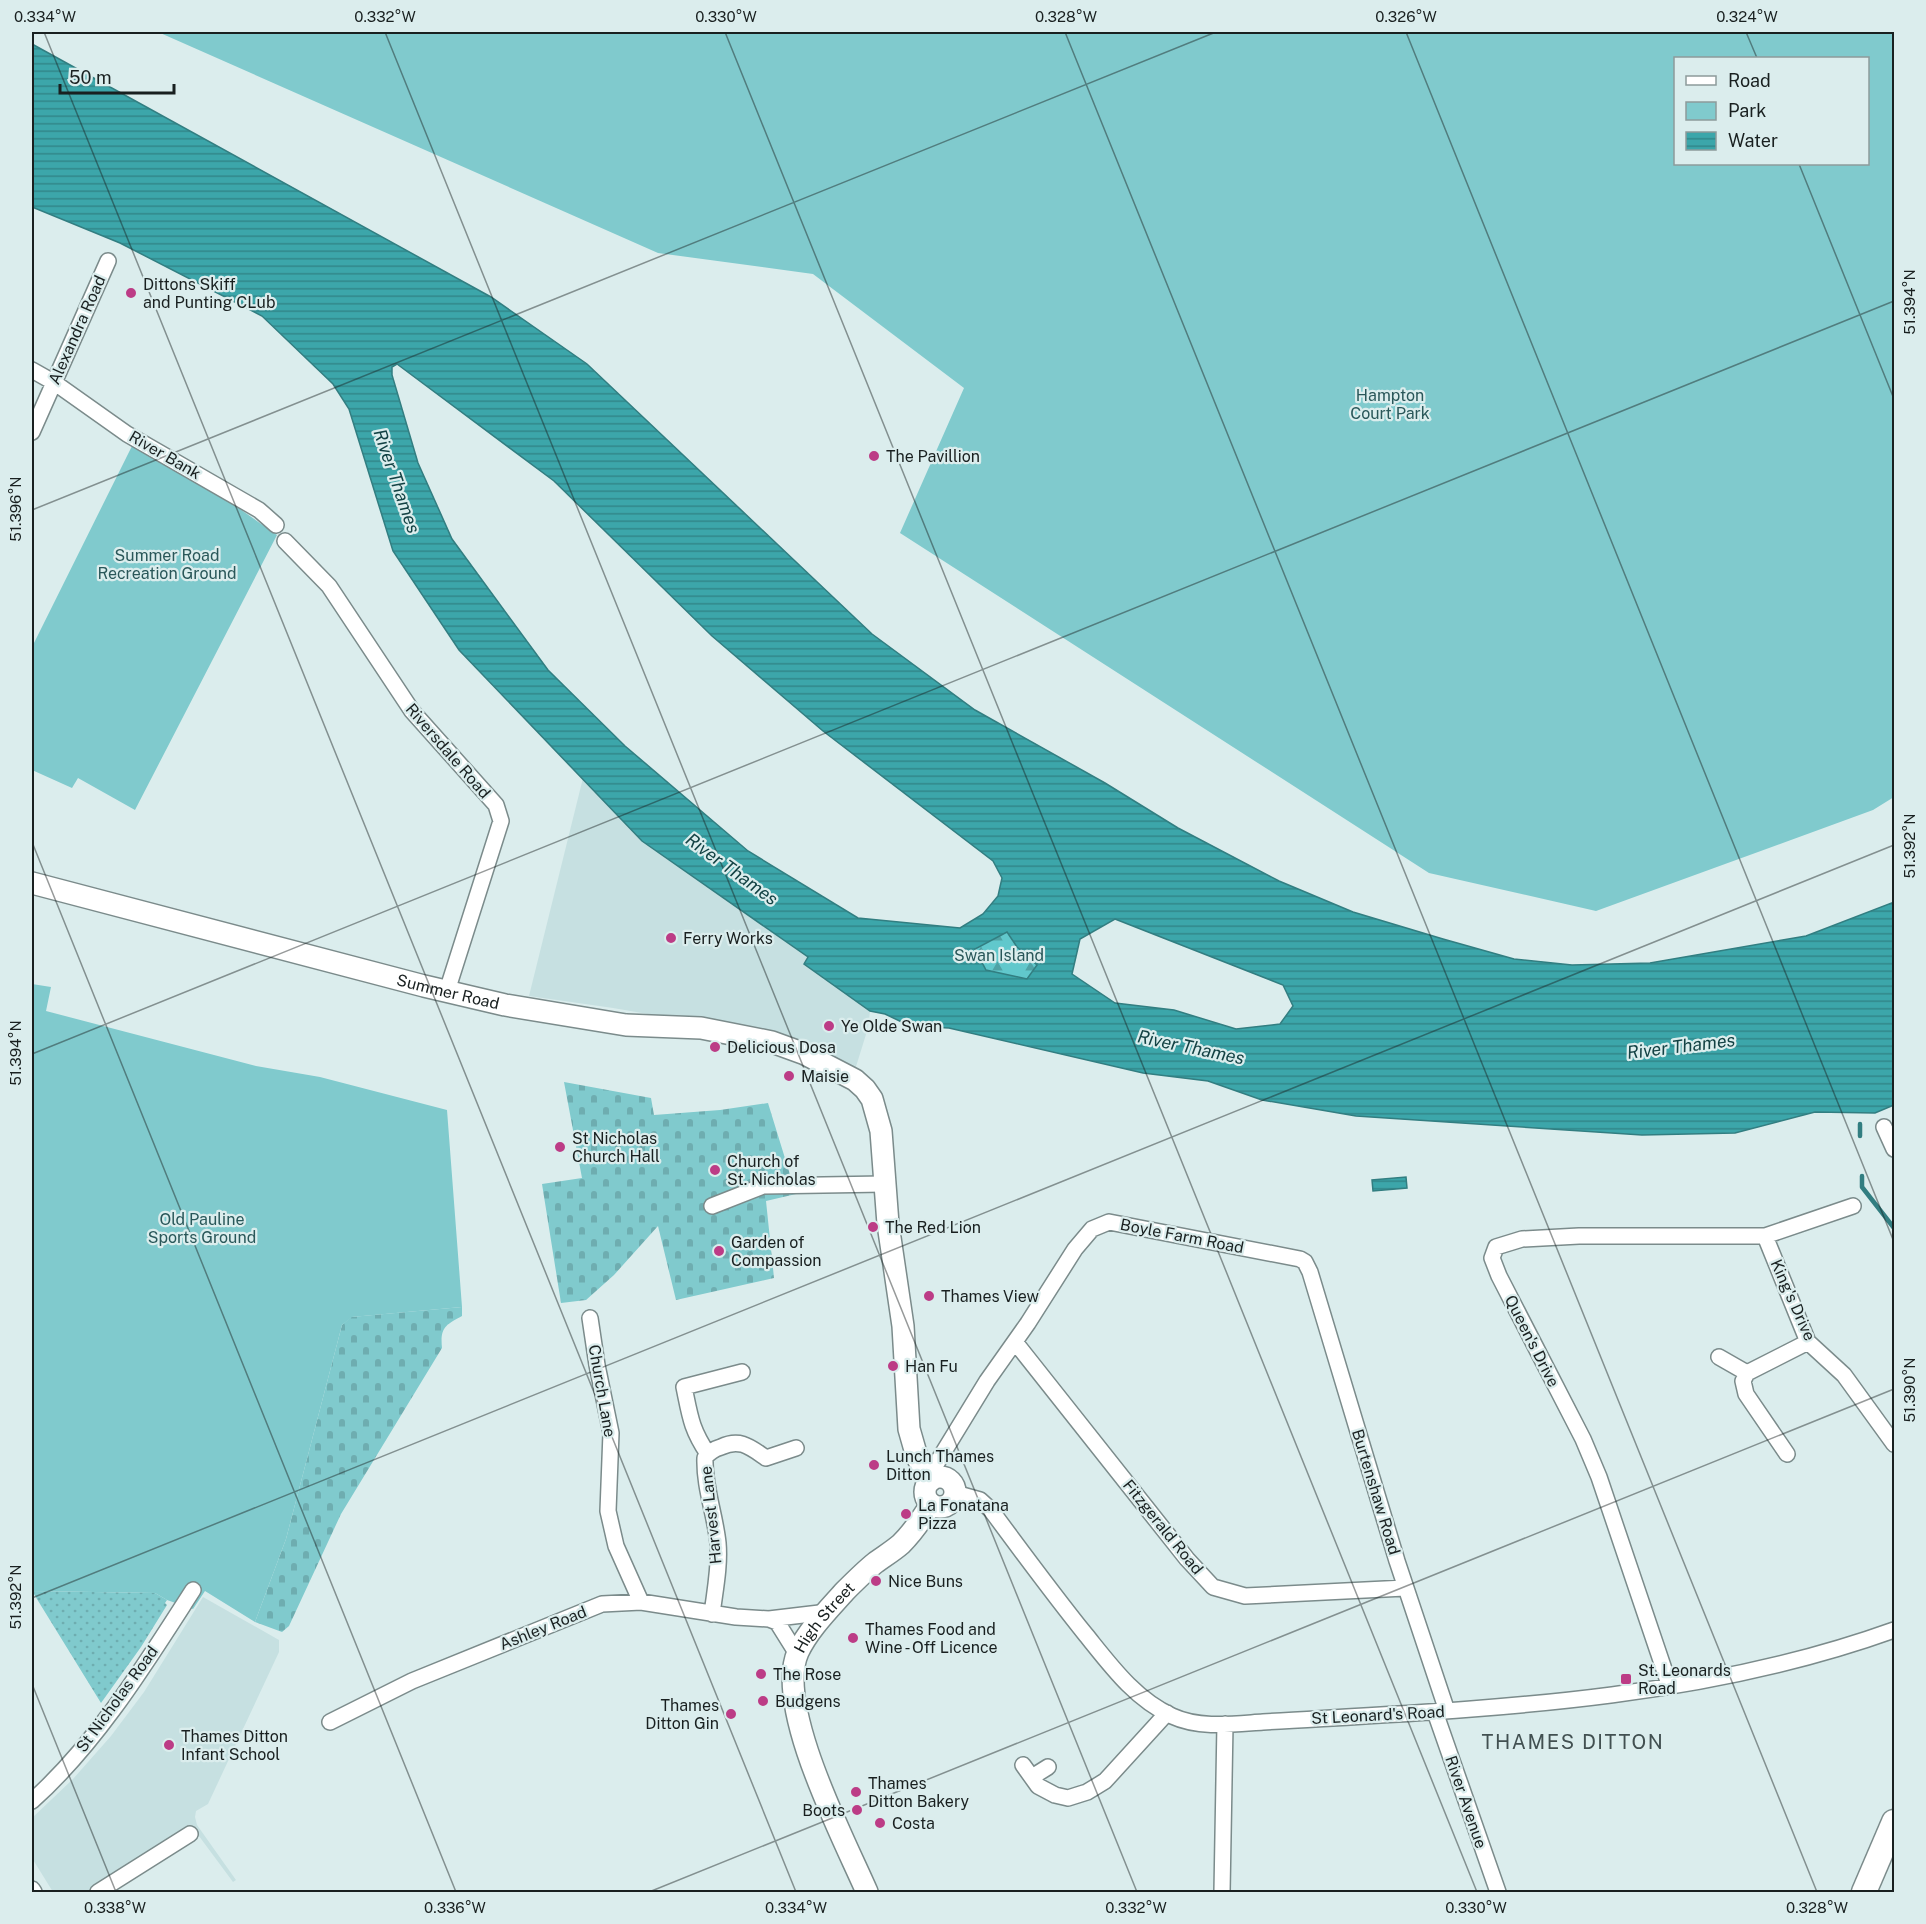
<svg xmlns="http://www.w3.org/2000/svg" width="1926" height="1924" viewBox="0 0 1926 1924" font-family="'Public Sans',sans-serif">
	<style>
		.built { fill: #c6e0e1 }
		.forest { fill: url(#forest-firs) }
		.cemetery { fill: url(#cemetery-stones) }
		.park { fill: #80cacd; fill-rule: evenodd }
		.garden { fill: url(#garden-dots) }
		.water { fill: url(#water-rules); stroke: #327e81; stroke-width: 1.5; fill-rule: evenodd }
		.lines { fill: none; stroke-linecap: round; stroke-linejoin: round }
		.stream { stroke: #327e81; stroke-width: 4.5 }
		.street-casing { stroke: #7b8b8b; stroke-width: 18 }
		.secondary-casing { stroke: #7b8b8b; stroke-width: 24 }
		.primary-casing { stroke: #7b8b8b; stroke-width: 27 }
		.street { stroke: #fff; stroke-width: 15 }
		.secondary { stroke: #fff; stroke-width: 21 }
		.primary { stroke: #fff; stroke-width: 24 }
		.ticks { fill: none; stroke: #192020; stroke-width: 1.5; stroke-opacity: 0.45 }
		.poi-dot { fill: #bc3c86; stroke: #dbeded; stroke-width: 2 }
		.labels { text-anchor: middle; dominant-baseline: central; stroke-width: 4.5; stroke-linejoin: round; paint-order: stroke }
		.poi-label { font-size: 16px; fill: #192020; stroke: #dbeded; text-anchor: start }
		.street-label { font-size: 16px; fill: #192020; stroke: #dbeded }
		.park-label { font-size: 16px; fill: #295759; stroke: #dbeded }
		.water-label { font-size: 18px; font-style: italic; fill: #134244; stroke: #dbeded }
		.quarter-label { font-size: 20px; letter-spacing: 1.5px; fill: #425051; stroke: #dbeded }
		.neatline { fill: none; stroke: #192020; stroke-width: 2 }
		.ticks-label { font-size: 15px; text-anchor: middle; fill: #192020 }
	</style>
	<defs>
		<pattern id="forest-firs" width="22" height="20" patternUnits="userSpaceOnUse" patternTransform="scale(1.5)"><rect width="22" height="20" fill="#61c8cc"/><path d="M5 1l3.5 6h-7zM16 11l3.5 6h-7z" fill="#4fa2a5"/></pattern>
		<pattern id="cemetery-stones" width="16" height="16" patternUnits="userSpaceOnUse" patternTransform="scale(1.5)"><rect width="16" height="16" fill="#80cacd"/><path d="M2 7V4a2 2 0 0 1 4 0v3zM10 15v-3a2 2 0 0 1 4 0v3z" fill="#6eadb0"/></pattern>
		<pattern id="garden-dots" width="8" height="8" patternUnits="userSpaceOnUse" patternTransform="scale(1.5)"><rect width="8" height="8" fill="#80cacd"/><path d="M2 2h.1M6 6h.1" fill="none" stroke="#6eadb0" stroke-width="1.8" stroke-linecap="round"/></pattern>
		<pattern id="water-rules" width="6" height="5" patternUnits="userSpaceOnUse" patternTransform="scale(1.5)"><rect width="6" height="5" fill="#3ca6aa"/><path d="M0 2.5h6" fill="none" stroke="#32878a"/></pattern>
	</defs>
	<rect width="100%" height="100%" fill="#dbeded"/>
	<!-- built -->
	<path class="built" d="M583 778 642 841 809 957 805 965 870 1011 868 1028 854 1073 770 1035 613 1008 529 996Z
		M203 1597 279 1640V1652L208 1804 196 1811 195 1817 197 1825 236 1880 233 1882 193 1828 86 1892H53L32 1858V1818L73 1779 111 1736 144 1692Z"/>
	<!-- forest -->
	<path class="forest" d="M1007 932 1017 947 1037 965 1027 979 985 970 975 949Z"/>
	<!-- cemetery -->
	<path class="cemetery" d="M564 1082 651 1098 654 1115 720 1110 768 1103 796 1194 766 1201 774 1278 676 1300 658 1226 614 1275 586 1300 561 1303 542 1184 582 1178Z
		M462 1307V1316C445 1325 440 1328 442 1348L341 1514 289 1626 282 1632 255 1622 286 1539 342 1325 351 1317Z"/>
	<!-- park -->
	<path class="park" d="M158 32H1894V797L1873 810 1596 911 1429 873 900 533 964 388 813 274 658 253ZM1868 58V164H1676V58Z
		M132 446 237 507 277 535 135 810 78 778 72 788 32 770V647Z
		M32 984 51 987 46 1011 256 1066 320 1077 447 1110 462 1307 352 1317 342 1325 286 1539 255 1622 205 1591 193 1609 167 1600 155 1593 32 1591Z"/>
	<!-- garden -->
	<path class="garden" d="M32 1591 155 1593 167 1600 165 1603 167 1605 141 1647 101 1703Z"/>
	<!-- water -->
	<path class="water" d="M32 44 491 297 587 364 872 634 975 710 1105 783 1178 828 1279 881 1353 912 1443 939 1514 959 1572 965 1650 963 1806 936 1894 902V1105L1875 1113 1815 1112 1735 1133 1642 1135 1356 1116 1262 1100 1208 1081 1143 1073 949 1028 910 1026 885 1014 870 1011 804 964 808 957 642 841 459 650 393 551 349 409 333 384 262 316 120 243 32 207ZM397 364 554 481 712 636 823 731 993 861 1002 878 998 896 983 914 960 928 858 918 748 851 625 746 548 670 452 539 418 463 392 375V367ZM1115 919 1283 985 1293 1006 1280 1024 1236 1029 1174 1010 1115 1003 1072 974 1080 939ZM1007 932 1017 947 1037 965 1027 979 986 970 975 949Z
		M1406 1177 1407 1188 1373 1191 1372 1180Z"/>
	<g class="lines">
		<!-- stream -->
		<path class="stream" d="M1860 1124V1136
			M1862 1176V1187L1894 1228"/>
		<!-- street casing -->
		<g class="street-casing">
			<path id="street" d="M32 370 55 383 127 434 259 510 276 525
				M32 432 108 261
				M285 541 329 586 412 711 496 805 501 821 447 991
				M1884 1127 1894 1149
				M712 1206 763 1186 884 1184
				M1765 1236 1808 1342 1844 1375 1894 1444
				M590 1318 597 1365 611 1433 608 1511 616 1546 641 1602
				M1015 1342 1187 1559 1213 1587 1245 1596 1405 1588
				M1719 1357 1747 1373
				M708 1454C691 1429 690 1416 684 1387L742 1372
				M1787 1454 1746 1394 1743 1381 1747 1373 1808 1342
				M937 1478 935 1466 987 1381 1028 1323 1075 1249 1092 1229 1109 1222 1300 1259 1305 1262 1310 1272 1397 1561 1447 1711
				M955 1493 980 1500 991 1510C1022 1552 1053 1594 1086 1635 1111 1666 1135 1699 1172 1716 1200 1729 1234 1724 1263 1722 1477 1709 1691 1703 1894 1630
				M712 1614C715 1590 720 1566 718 1543 715 1514 704 1487 705 1458 709 1452 714 1449 721 1447 740 1438 750 1447 766 1458L796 1448
				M769 1619 777 1622 797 1654
				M1670 1687 1599 1477 1583 1439 1499 1276 1492 1258 1496 1247 1522 1239 1579 1236H1765L1853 1206
				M1435 1712 1498 1892
				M330 1722 412 1681 602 1604 641 1602 736 1617 769 1619 828 1612
				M1023 1765 1038 1786 1055 1795 1068 1798 1087 1792 1105 1781 1167 1713
				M1032 1777 1048 1767
				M32 1801C97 1743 146 1663 193 1590
				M32 1889 34 1892
				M98 1892 190 1834
				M1222 1892 1225 1724"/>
		</g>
		<!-- secondary casing -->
		<g class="secondary-casing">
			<g id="secondary">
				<path id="s1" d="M32 883 424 986 505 1005 626 1025 701 1028 772 1042 805 1054 855 1080 865 1089 872 1099 881 1131 888 1224 903 1326 909 1429 917 1457 930 1481"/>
				<circle cx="940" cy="1492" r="15"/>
				<path id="s2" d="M867 1892C844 1839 774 1706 798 1652 808 1630 829 1609 845 1591 854 1582 865 1571 875 1563 883 1557 893 1551 901 1544 913 1532 922 1519 931 1504"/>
			</g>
		</g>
		<!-- primary casing -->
		<g class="primary-casing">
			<path id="primary" d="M1864 1892 1894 1822"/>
		</g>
		<!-- street -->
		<use href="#street" class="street"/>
		<!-- secondary -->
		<use href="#secondary" class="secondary"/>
		<!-- primary -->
		<use href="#primary" class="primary"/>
	</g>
	<!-- ticks -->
	<path class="ticks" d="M44 32 796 1892M385 32 1137 1892M725 32 1477 1892M1065 32 1817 1892M1406 32 1894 1242M1746 32 1757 58M1799 164 1894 399M32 510 1216 32M32 842 456 1892M32 1054 1894 301M32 1598 1894 845M32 1684 116 1892M649 1892 1894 1389"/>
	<!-- markers -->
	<g class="poi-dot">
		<circle cx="131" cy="293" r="6"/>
		<circle cx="874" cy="456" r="6"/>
		<circle cx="671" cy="938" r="6"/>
		<circle cx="829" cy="1026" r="6"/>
		<circle cx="715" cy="1047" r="6"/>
		<circle cx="789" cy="1076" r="6"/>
		<circle cx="560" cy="1147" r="6"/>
		<circle cx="715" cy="1170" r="6"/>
		<circle cx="873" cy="1227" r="6"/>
		<circle cx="719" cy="1251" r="6"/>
		<circle cx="929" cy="1296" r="6"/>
		<circle cx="893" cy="1366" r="6"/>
		<circle cx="874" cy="1465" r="6"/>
		<circle cx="906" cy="1514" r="6"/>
		<circle cx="876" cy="1581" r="6"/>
		<circle cx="853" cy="1638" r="6"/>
		<circle cx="761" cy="1674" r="6"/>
		<rect x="1620" y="1673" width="12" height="12" rx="3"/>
		<circle cx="763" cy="1701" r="6"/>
		<circle cx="731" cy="1714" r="6"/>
		<circle cx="169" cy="1745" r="6"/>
		<circle cx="856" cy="1792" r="6"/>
		<circle cx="857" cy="1810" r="6"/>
		<circle cx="880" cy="1823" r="6"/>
	</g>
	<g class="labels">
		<!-- poi labels -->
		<g class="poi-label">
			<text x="143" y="284">Dittons Skiff<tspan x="143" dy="18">and Punting CLub</tspan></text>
			<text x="886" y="456">The Pavillion</text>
			<text x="683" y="938">Ferry Works</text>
			<text x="841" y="1026">Ye Olde Swan</text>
			<text x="727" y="1047">Delicious Dosa</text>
			<text x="801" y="1076">Maisie</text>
			<text x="572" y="1138">St Nicholas<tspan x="572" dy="18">Church Hall</tspan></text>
			<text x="727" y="1161">Church of<tspan x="727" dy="18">St. Nicholas</tspan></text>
			<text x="885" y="1227">The Red Lion</text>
			<text x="731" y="1242">Garden of<tspan x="731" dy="18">Compassion</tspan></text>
			<text x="941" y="1296">Thames View</text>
			<text x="905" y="1366">Han Fu</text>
			<text x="886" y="1456">Lunch Thames<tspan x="886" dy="18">Ditton</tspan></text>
			<text x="918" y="1505">La Fonatana<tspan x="918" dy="18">Pizza</tspan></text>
			<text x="888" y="1581">Nice Buns</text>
			<text x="865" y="1629">Thames Food and<tspan x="865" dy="18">Wine - Off Licence</tspan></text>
			<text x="1638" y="1670">St. Leonards<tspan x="1638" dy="18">Road</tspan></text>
			<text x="773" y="1674">The Rose</text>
			<text x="775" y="1701">Budgens</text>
			<text x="719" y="1705" text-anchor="end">Thames<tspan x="719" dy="18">Ditton Gin</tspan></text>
			<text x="181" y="1736">Thames Ditton<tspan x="181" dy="18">Infant School</tspan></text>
			<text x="868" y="1783">Thames<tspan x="868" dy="18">Ditton Bakery</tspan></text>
			<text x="845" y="1810" text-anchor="end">Boots</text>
			<text x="892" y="1823">Costa</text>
		</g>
		<!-- street labels -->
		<g class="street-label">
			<text transform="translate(77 330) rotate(-66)">Alexandra Road</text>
			<text transform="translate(165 455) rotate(30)">River Bank</text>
			<text transform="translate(448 751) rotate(49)">Riversdale Road</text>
			<text stroke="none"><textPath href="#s1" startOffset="430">Summer Road</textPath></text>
			<text transform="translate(1182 1236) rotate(11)">Boyle Farm Road</text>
			<text transform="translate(1793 1300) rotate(66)">King's Drive</text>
			<text transform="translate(1532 1341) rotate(63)">Queen's Drive</text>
			<text transform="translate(602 1391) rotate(80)">Church Lane</text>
			<text transform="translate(1376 1492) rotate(73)">Burtenshaw Road</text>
			<text transform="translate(711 1515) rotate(-96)">Harvest Lane</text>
			<text transform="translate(1163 1527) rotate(51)">Fitzgerald Road</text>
			<text stroke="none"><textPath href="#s2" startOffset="298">High Street</textPath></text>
			<text transform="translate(543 1628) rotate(-22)">Ashley Road</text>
			<text transform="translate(117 1699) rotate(-54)">St Nicholas Road</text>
			<text transform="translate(1378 1715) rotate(-3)">St Leonard's Road</text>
			<text transform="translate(1466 1802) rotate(71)">River Avenue</text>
		</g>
		<!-- park labels -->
		<g class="park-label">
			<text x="1390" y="395">Hampton<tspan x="1390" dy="18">Court Park</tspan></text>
			<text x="167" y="555">Summer Road<tspan x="167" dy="18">Recreation Ground</tspan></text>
			<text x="999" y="955">Swan Island</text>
			<text x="202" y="1219">Old Pauline<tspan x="202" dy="18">Sports Ground</tspan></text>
		</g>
		<!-- water labels -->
		<g class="water-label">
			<text transform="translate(397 481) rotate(71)">River Thames</text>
			<text transform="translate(732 869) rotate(36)">River Thames</text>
			<text transform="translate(1681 1046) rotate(-7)">River Thames</text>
			<text transform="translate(1191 1047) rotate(12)">River Thames</text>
		</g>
		<!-- quarter labels -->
		<g class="quarter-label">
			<text x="1573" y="1742">THAMES DITTON</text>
		</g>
	</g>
	<!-- border -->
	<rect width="1926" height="1924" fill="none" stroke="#dbeded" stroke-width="66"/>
	<!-- legend -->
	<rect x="1674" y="57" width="195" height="108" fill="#dbeded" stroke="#8d9b9b" stroke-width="1.5"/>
	<rect x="1686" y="76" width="30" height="9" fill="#ffffff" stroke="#8d9b9b" stroke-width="1.5"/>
	<text x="1728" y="87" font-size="18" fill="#192020">Road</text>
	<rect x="1686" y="102" width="30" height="18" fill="#80cacd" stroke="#8d9b9b" stroke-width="1.5"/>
	<text x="1728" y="117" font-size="18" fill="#192020">Park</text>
	<rect x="1686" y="132" width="30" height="18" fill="url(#water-rules)" stroke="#8d9b9b" stroke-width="1.5"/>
	<text x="1728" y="147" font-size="18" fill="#192020">Water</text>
	<!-- scale -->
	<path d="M60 84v9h114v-9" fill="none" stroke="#192020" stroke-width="3"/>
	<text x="69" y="84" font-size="18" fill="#192020" stroke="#dbeded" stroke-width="4.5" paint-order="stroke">50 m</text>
	<rect x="33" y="33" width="1860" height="1858" class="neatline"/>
	<g class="ticks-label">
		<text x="45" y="22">0.334°W</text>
		<text x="385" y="22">0.332°W</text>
		<text x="726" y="22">0.330°W</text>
		<text x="1066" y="22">0.328°W</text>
		<text x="1406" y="22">0.326°W</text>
		<text x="1747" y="22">0.324°W</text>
		<text transform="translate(1910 302) rotate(-90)" y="5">51.394°N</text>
		<text transform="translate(16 509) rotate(-90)" y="5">51.396°N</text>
		<text transform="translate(1910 846) rotate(-90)" y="5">51.392°N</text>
		<text transform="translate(16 1053) rotate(-90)" y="5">51.394°N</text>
		<text transform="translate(1910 1390) rotate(-90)" y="5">51.390°N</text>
		<text transform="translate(16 1597) rotate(-90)" y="5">51.392°N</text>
		<text x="115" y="1913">0.338°W</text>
		<text x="455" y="1913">0.336°W</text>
		<text x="796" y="1913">0.334°W</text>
		<text x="1136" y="1913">0.332°W</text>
		<text x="1476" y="1913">0.330°W</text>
		<text x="1817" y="1913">0.328°W</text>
	</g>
</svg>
